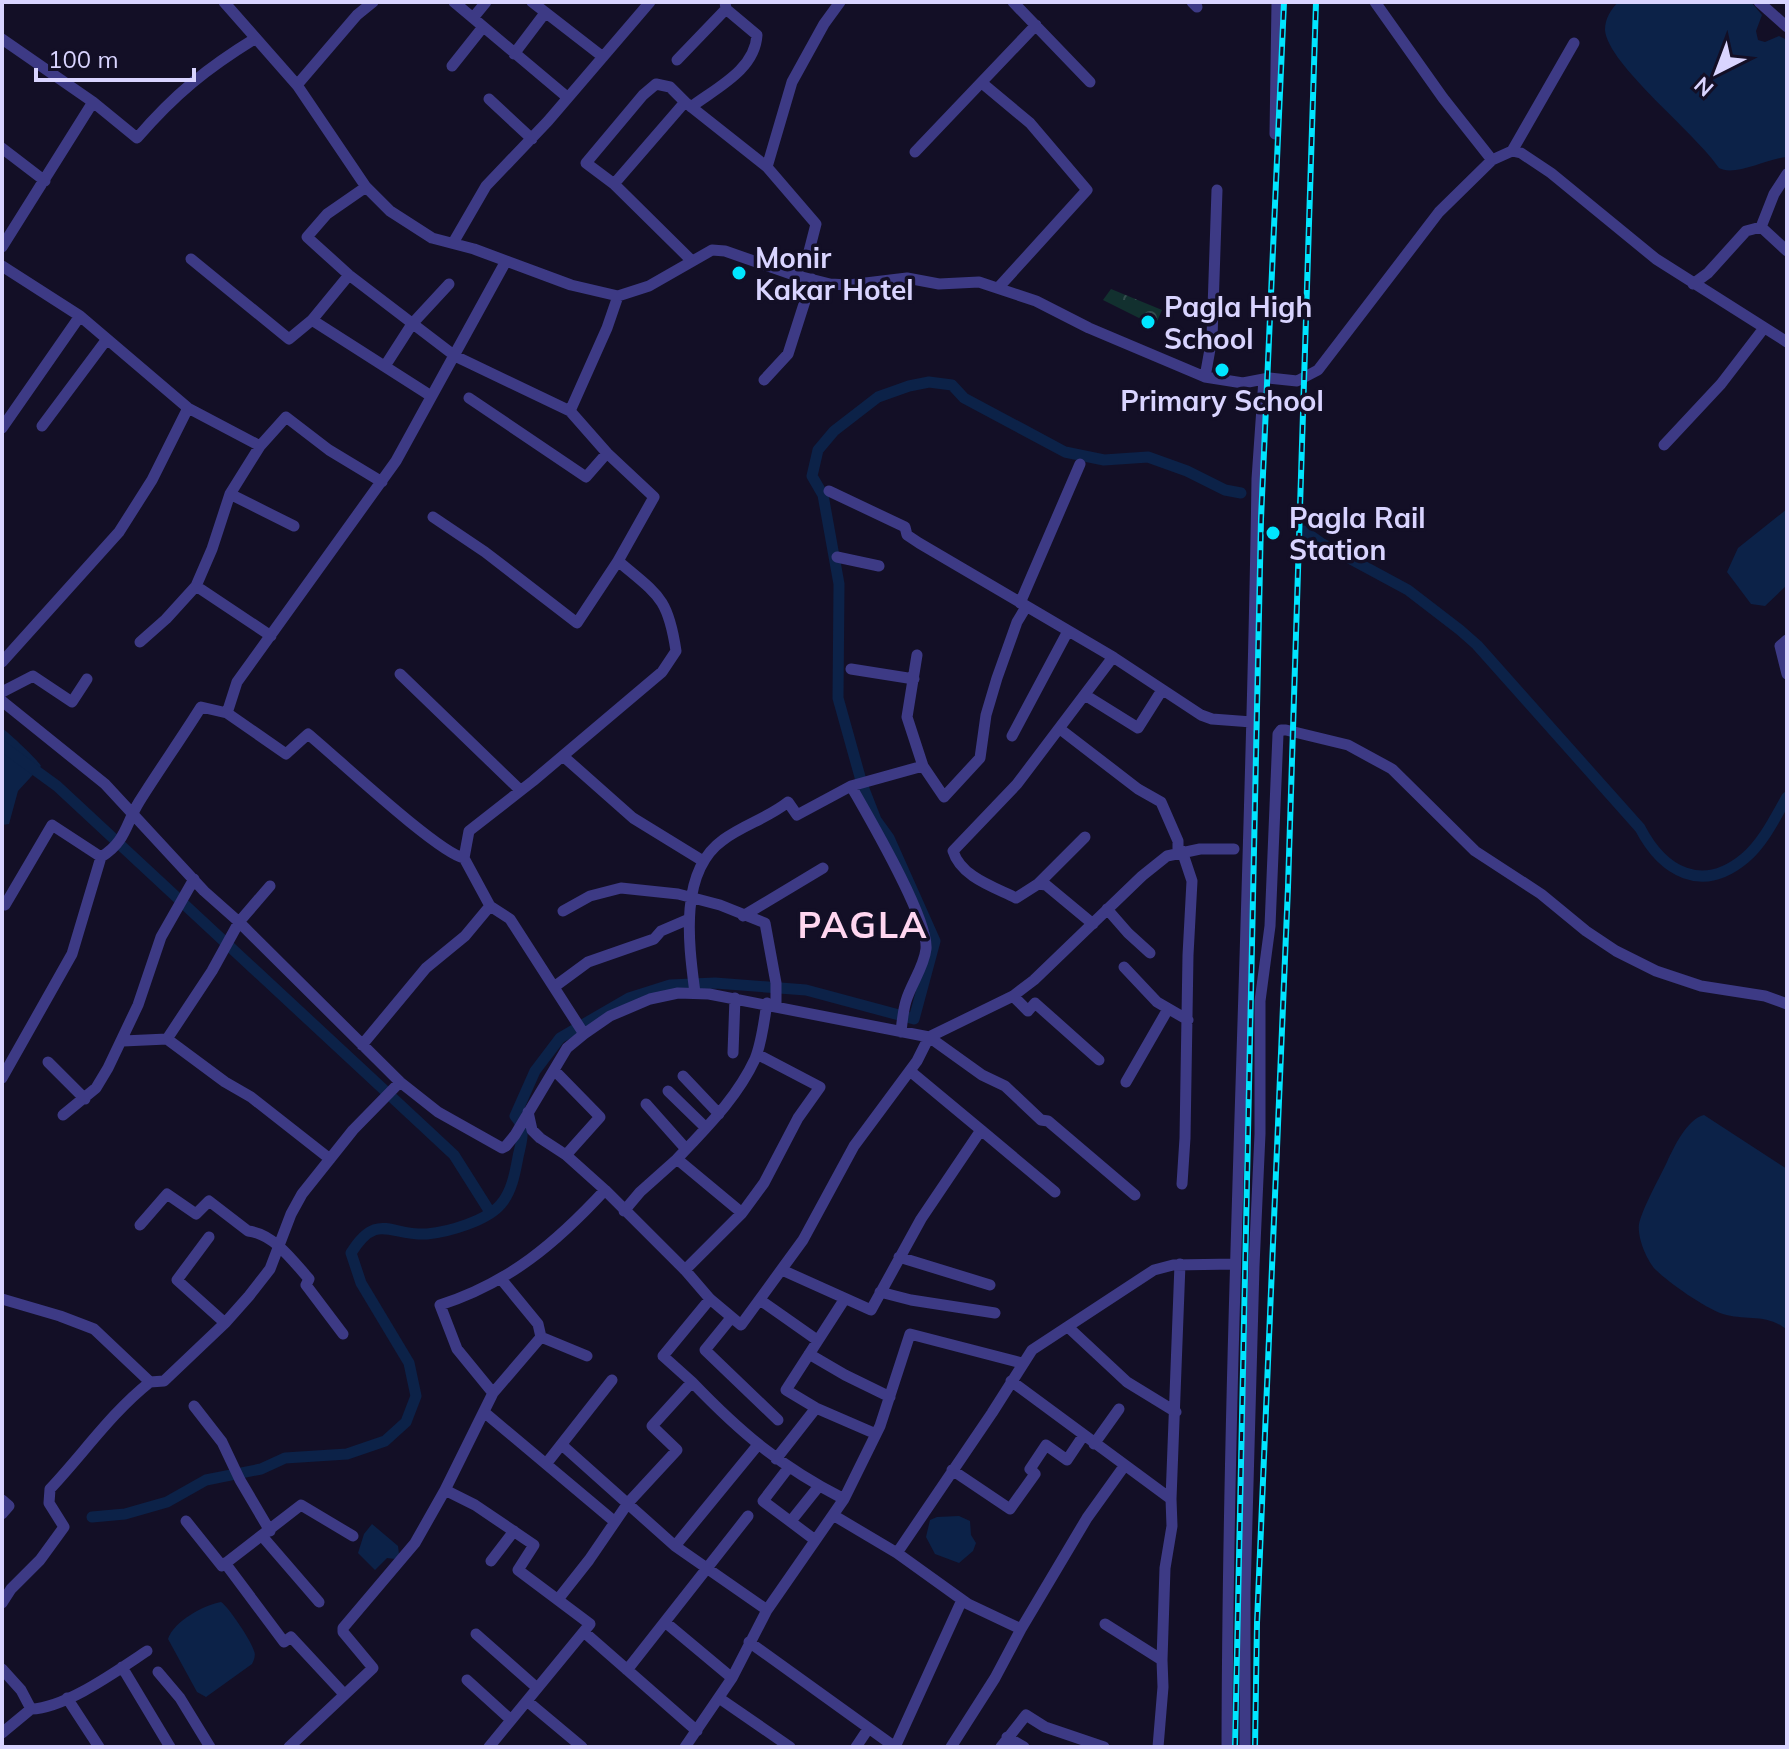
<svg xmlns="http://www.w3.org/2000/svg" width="1789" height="1749" viewBox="0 0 1789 1749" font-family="Mulish,sans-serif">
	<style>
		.park { fill: url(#park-crowns) }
		.water { fill: #0c2248 }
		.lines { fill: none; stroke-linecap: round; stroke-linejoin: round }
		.canal { stroke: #0c2248; stroke-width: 11 }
		.minor { stroke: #3d3a85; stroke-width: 11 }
		.rail-casing { stroke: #00e5ff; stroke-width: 6 }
		.rail { stroke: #130f26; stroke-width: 3; stroke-dasharray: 9; stroke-linecap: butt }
		.poi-dot { fill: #00e5ff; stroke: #130f26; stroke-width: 3 }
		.labels { text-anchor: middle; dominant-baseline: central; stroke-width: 7; stroke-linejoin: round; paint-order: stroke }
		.poi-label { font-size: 28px; font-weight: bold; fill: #d9d4ff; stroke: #130f26; text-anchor: start }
		.district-label { font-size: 36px; font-weight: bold; letter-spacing: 2px; fill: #ffd6f0; stroke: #130f26 }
	</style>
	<defs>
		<pattern id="park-crowns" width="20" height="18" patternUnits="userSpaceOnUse" patternTransform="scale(2)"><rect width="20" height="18" fill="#12302f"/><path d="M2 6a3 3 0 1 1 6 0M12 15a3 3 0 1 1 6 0" fill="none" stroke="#344d4e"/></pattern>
	</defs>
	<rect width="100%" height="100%" fill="#130f26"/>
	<!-- park -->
	<path class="park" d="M1111 289 1162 310 1155 326 1103 300Z"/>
	<!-- water -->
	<path class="water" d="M1618 2H1751L1762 15 1756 31 1758 40 1765 42 1779 36 1787 40V157C1768 158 1735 177 1719 168 1697 134 1608 65 1605 30 1605 18 1611 10 1618 2Z
		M1787 509V585L1765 606 1751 604 1727 572 1738 548Z
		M2 728C8 732 38 760 41 766L18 791 9 824 2 825Z
		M1704 1115 1787 1169V1330C1768 1313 1745 1321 1723 1314 1705 1308 1669 1283 1656 1270 1647 1261 1637 1237 1639 1224 1643 1207 1659 1179 1667 1162 1674 1147 1687 1119 1704 1115Z
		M959 1516 970 1521 971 1535 976 1543 973 1551 959 1563 935 1554 926 1537 930 1520 937 1517Z
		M372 1524 398 1546 399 1554 395 1559 387 1558 375 1570 358 1553 364 1534Z
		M221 1602C228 1606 252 1642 254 1651 256 1655 254 1660 252 1664L206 1697 197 1692 168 1639C174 1621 204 1605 221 1602Z"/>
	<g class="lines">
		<!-- canal -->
		<path class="canal" d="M1304 531 1321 543 1408 590 1460 630 1477 645 1640 828C1663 872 1702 894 1745 858 1763 843 1775 818 1787 797
			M2 746 57 786 424 1127 454 1155 490 1212
			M92 1517 125 1514 167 1502 206 1480 261 1469 285 1458 347 1454 385 1441 406 1422 416 1396 409 1363 361 1283 351 1253C377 1211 390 1236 427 1234 448 1232 487 1221 501 1204 512 1191 515 1173 518 1157 521 1142 527 1129 515 1116L535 1071 560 1038 629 998 670 985 715 983 806 990 914 1019 935 941 889 838 876 820 862 784 838 698 839 584 823 495 812 476 818 450 834 431 878 397 909 386 929 382 952 385 964 398 1065 452 1104 460 1148 457 1187 471 1225 490 1241 493"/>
		<!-- minor -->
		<path class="minor" d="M224 2 297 85 366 187 390 211 432 238 474 249 571 285 618 296 649 286 712 250 725 251 794 275 830 284 849 285 907 278 939 284 979 282 1036 301 1089 328 1205 377 1243 383 1269 378 1297 381 1318 370 1439 212 1492 160 1512 151 1521 153 1551 173 1656 259 1787 342
			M454 2 567 97
			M532 2 603 57
			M1013 2 1090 82
			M1192 2 1197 7
			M1375 2 1443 98 1492 160
			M1759 2 1787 27
			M473 18 486 2
			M2 39 93 102
			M514 54 545 13
			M677 60 726 9
			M452 66 483 27
			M982 83 1030 123 1087 190 998 288
			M297 85 357 15 373 2
			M489 99 532 139
			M685 102 670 87 656 84 643 95 586 163 614 184 685 102 767 167
			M691 107C716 88 755 70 757 35L726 9 725 2
			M1275 134 1277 2
			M2 148 45 181
			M1512 151 1574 43
			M915 152 1036 25
			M614 184 692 261
			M366 187 327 214 307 237 349 275 455 356 570 411
			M1761 227 1787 251
			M453 243 486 186 548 121 650 2
			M2 247 93 102 137 138C175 94 207 68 256 38
			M191 259 289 339 312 320 349 275
			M2 266 80 316 188 408 260 446 286 417 329 450 382 482
			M794 275 808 255 816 224 767 167 792 82 824 24 840 2
			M1693 284 1708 273 1746 231 1761 227 1774 194 1787 174
			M312 320 431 396
			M385 366 412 324 449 284
			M1205 377 1212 338 1217 190
			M764 380 788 354 812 279
			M469 398 586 477 607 453
			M42 426 107 339
			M2 428 80 316
			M1664 445 1721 384 1764 328
			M829 491 905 527 907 535 919 543 1113 657 1201 715 1212 719 1252 722
			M230 494 294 526
			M433 517 485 552 577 623 618 561
			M837 557 879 566
			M196 586 271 636
			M1020 603 1080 464
			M1787 640 1780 646 1787 674
			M140 642 166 619 196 586 212 549 230 494 260 446
			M917 655 907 717 923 766 944 797 980 758 986 715 997 678 1017 622 1026 607
			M2 662 119 532 152 480 188 408
			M851 669 914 679
			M400 674 520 790
			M2 692 33 676 72 702 87 679
			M1085 695 1138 728 1162 690
			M2 701 105 784 204 891 239 922 400 1082 438 1112 502 1148 506 1146 515 1135 567 1048 584 1034 610 1016 650 999 678 993 709 994 929 1037 1013 996 1034 980 1142 876 1167 856 1200 849H1234
			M227 713 237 682 396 461 506 261
			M1060 729 1138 789 1161 802 1178 841V852
			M1012 736 1068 631
			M563 756 633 818 703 861
			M851 786C868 816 929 919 926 949 924 967 911 984 906 1001 903 1011 902 1022 901 1032
			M464 858 469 831 533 781 662 672 676 651C668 597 658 595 618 561L654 497 607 453 570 411 607 328 618 296
			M1038 884 1085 837
			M5 905 52 825 101 857C126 842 126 823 139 802 159 770 181 739 201 707L227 713 286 754 308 734C335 756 438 853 464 858L490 906 510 919 584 1034
			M1107 909 1128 933 1150 953
			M563 911 590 896 621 888 678 894 720 905 765 923 776 983V1006
			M743 916 823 868
			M1093 924 1046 885 1038 884 1016 898C994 887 961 877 953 851L1017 784 1113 657
			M1124 967 1157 1002 1188 1020
			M554 987 588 962 654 939 661 931 689 919
			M695 993C689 946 678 872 723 840 743 825 768 818 788 802L797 815 851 786 923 766
			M1013 996 1028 1011 1035 1003 1099 1060
			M167 1039 212 971 239 922 270 886
			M123 1041 167 1039 225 1082 251 1097 330 1159
			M362 1045 426 968 465 936 490 906
			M733 1053 735 998
			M757 1054 820 1087 798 1118 764 1183 742 1213 677 1159C706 1128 737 1098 755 1059 762 1042 764 1021 767 1003
			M48 1062 85 1099
			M555 1071 600 1117 566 1155
			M683 1076 719 1114
			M2 1078 72 954 101 857
			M1126 1082 1168 1009
			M668 1091 706 1128
			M646 1104 686 1149
			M63 1115 96 1088 108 1068 138 1005 161 937 194 879
			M981 1130 1055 1192
			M1182 1184 1185 1138 1188 955 1192 881 1182 851
			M605 1190 685 1270 710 1299 741 1325 803 1240 854 1146 917 1061 929 1037 982 1075 1005 1086 1041 1120 1048 1121 1135 1195
			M624 1211 640 1192 677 1159
			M140 1225 167 1194 196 1214 209 1201 248 1231C274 1234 293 1261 309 1279L306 1285 343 1334
			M209 1237 177 1280 225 1323
			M899 1257 990 1285
			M685 1270 742 1213
			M782 1270 871 1310 921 1219 981 1130 910 1071
			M880 1292 911 1300 995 1313
			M2 1299 60 1316 94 1329 150 1382 164 1381 225 1323 249 1296 270 1269 291 1214 302 1194 353 1130 400 1082
			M760 1300 817 1340
			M844 1300 786 1390 816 1408 876 1434
			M731 1318 705 1350 778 1420
			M1068 1327 1127 1382 1176 1412
			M541 1337 587 1356
			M809 1354 845 1375 890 1397
			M1011 1381 1171 1499
			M692 1382C741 1433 780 1466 844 1499
			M493 1393 457 1349 440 1305C509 1283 556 1243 605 1190L566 1155 540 1138 532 1130 528 1112
			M194 1406 222 1442 240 1480 270 1531
			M484 1412 615 1522 628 1503 677 1450 652 1426 692 1382 663 1356 710 1299
			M1094 1444 1119 1409
			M562 1445 675 1546 767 1610
			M776 1459 816 1408
			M546 1464 612 1380
			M789 1467 763 1501 815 1540
			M952 1470 1010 1509 1035 1474 1030 1469 1046 1445 1067 1460 1083 1436
			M445 1490 475 1505 534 1545 518 1570 590 1624 489 1747
			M2 1500 9 1506 2 1514
			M833 1515 897 1553 992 1413 1032 1350 1154 1270 1173 1265 1235 1264
			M186 1521 222 1566 301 1505 353 1536
			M791 1521 819 1486
			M262 1536 319 1602
			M675 1546 757 1446
			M897 1553 968 1604 1021 1629 995 1678 951 1747
			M491 1561 514 1531
			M225 1563 284 1642 291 1637 344 1694
			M559 1598 589 1560 615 1522
			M2 1603 11 1589 40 1560 64 1527 49 1503 50 1489C84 1453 111 1413 150 1382
			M665 1622 732 1678
			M1105 1624 1162 1660 1163 1687 1158 1747
			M1021 1629 1087 1518 1125 1465
			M584 1632 697 1731
			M476 1634 536 1687
			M749 1642 895 1747
			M1162 1660 1165 1568 1172 1526 1171 1499 1180 1264
			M122 1667 170 1747
			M2 1669 21 1690 31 1709 2 1733
			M627 1670 748 1516
			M158 1672 180 1698 210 1747
			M467 1680 511 1720
			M67 1698 99 1747
			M719 1698 790 1747
			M527 1701 582 1747
			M31 1709C66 1708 118 1670 147 1651
			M1007 1737 1024 1747
			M289 1747 373 1668 343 1632V1628L415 1543 445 1490 493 1393 541 1337 538 1324 501 1279
			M685 1747 732 1678 767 1610 844 1499 880 1426 910 1334 1022 1363
			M856 1747 868 1729
			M895 1747 962 1600
			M1001 1747 1026 1715 1045 1727 1104 1747
			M1227 1747C1228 1324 1251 902 1257 479L1264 379
			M1245 1747V1593L1254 1266 1260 1134V1001L1270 926 1278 734 1281 730H1286L1348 745 1392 769 1475 851 1541 894 1586 931 1616 951 1656 971 1701 986 1765 996 1787 1004"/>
		<!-- rail casing -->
		<g class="rail-casing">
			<path id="rail" d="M1235 1747 1261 519 1284 2
				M1255 1747 1257 1623 1288 887 1316 2"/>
		</g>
		<!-- rail -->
		<use href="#rail" class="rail"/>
	</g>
	<!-- markers -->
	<g class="poi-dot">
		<circle cx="739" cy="273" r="8"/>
		<circle cx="1148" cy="322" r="8"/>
		<circle cx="1222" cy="370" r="8"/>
		<circle cx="1273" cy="533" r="8"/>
	</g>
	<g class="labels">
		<!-- poi labels -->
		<g class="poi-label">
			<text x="755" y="257">Monir<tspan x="755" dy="32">Kakar Hotel</tspan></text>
			<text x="1164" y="306">Pagla High<tspan x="1164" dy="32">School</tspan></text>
			<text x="1222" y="400" text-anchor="middle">Primary School</text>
			<text x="1289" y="517">Pagla Rail<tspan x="1289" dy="32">Station</tspan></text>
		</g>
		<!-- district labels -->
		<g class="district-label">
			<text x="863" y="924">PAGLA</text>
		</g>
	</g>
	<!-- border -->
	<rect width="1789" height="1749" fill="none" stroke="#d9d4ff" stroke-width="8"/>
	<!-- north arrow -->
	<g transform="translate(1717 72) rotate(222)" stroke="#130f26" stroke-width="6" paint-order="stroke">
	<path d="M0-6L14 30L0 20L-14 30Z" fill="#d9d4ff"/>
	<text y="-12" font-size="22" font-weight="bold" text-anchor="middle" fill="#d9d4ff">N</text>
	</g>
	<!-- scale -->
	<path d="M36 68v12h158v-12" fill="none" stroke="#d9d4ff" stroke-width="4"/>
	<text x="48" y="68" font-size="24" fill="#d9d4ff" stroke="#130f26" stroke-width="6" paint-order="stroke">100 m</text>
</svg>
